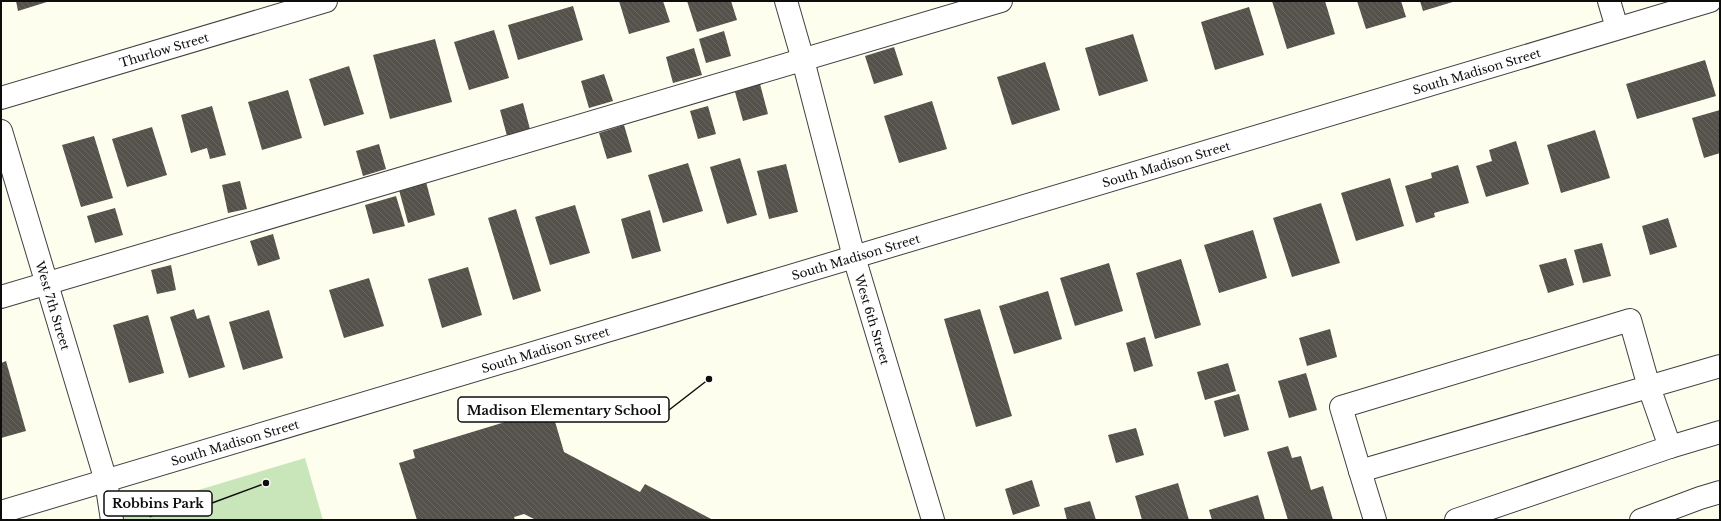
<svg xmlns="http://www.w3.org/2000/svg" width="1721" height="521" viewBox="0 0 1721 521" font-family="'Libre Baskerville',serif">
	<style>
		.green { fill: #c9e6bb }
		.building { fill: url(#building-back-hatch) }
		.lines { fill: none; stroke-linecap: round; stroke-linejoin: round }
		.minor-casing { stroke: #404040; stroke-width: 24 }
		.path { stroke: #2f2f2f; stroke-width: 2.5; stroke-dasharray: 4 2; stroke-linecap: butt }
		.minor { stroke: #fff; stroke-width: 22 }
		.labels { text-anchor: middle; dominant-baseline: central; stroke-width: 4; stroke-linejoin: round; paint-order: stroke }
		.street-label { font-size: 12px; fill: #0d0d0d; stroke: #fff }
		.leader { fill: none; stroke: #0d0d0d; stroke-width: 1.5 }
		.callout-dot { fill: #0d0d0d; stroke: #fff; stroke-width: 1.5 }
		.callout { fill: #fff; stroke: #0d0d0d; stroke-width: 1.5 }
		.callout-label { font-size: 13px; text-anchor: middle; font-weight: bold; fill: #0d0d0d }
	</style>
	<defs>
		<pattern id="building-back-hatch" width="6" height="6" patternUnits="userSpaceOnUse"><rect width="6" height="6" fill="#55514b"/><path d="M-1 5l2 2M0 0l6 6M5-1l2 2" fill="none" stroke="#686560"/></pattern>
	</defs>
	<rect width="100%" height="100%" fill="#fefeef"/>
	<!-- green -->
	<path class="green" d="M305 458 323 520H98Z"/>
	<!-- building -->
	<path class="building" d="M16 1H50L18 11Z
		M619 1H663L670 22 629 34Z
		M687 1H731L737 20 697 32Z
		M1272 1H1325L1335 34 1287 49Z
		M1357 1H1401L1406 17 1366 29Z
		M1420 1H1456L1423 11Z
		M573 6 583 40 518 60 508 25Z
		M1249 7 1264 55 1215 70 1201 22Z
		M494 30 509 78 469 90 454 42Z
		M724 31 731 56 706 63 699 39Z
		M1133 34 1148 81 1099 96 1085 48Z
		M435 39 452 102 390 119 373 55Z
		M894 47 903 75 874 84 865 56Z
		M694 48 702 75 673 83 666 57Z
		M1705 60 1716 96 1637 119 1626 84Z
		M1045 62 1060 110 1012 125 997 77Z
		M349 66 364 114 324 126 309 79Z
		M604 74 613 101 589 108 581 81Z
		M760 84 768 114 743 121 735 92Z
		M288 90 302 138 262 150 248 102Z
		M932 101 947 149 899 163 884 116Z
		M523 103 530 129 507 136 500 110Z
		M212 106 226 155 210 159 207 148 191 153 181 115Z
		M708 106 716 134 698 139 690 111Z
		M1720 110V153L1704 158 1692 118Z
		M624 125 632 152 607 159 599 133Z
		M152 127 167 175 127 187 112 139Z
		M1595 130 1610 178 1561 193 1547 145Z
		M94 136 113 198 81 207 62 145Z
		M1516 141 1529 184 1486 197 1476 166 1492 161 1489 150Z
		M379 144 386 169 363 176 356 151Z
		M740 158 757 215 727 224 710 167Z
		M688 163 703 211 663 223 648 175Z
		M786 164 798 212 769 219 757 171Z
		M1458 165 1469 203 1434 213 1435 217 1416 223 1405 186 1432 178 1431 173Z
		M1390 178 1404 226 1356 241 1341 193Z
		M240 181 247 209 228 213 222 185Z
		M426 182 435 215 408 223 399 190Z
		M396 196 405 226 373 234 365 205Z
		M1321 203 1340 263 1292 277 1273 218Z
		M575 205 590 253 550 265 535 217Z
		M115 208 123 235 95 243 87 216Z
		M516 209 541 291 513 300 488 218Z
		M650 210 661 251 632 259 621 219Z
		M1668 218 1677 247 1650 255 1642 226Z
		M1253 230 1267 278 1219 293 1204 245Z
		M273 234 280 259 258 266 250 241Z
		M1602 243 1611 276 1583 283 1574 250Z
		M1566 258 1574 285 1548 293 1539 265Z
		M1181 259 1201 325 1155 339 1136 273Z
		M1109 263 1123 311 1075 326 1060 278Z
		M171 265 176 290 157 294 151 270Z
		M468 267 482 315 442 328 428 279Z
		M369 278 384 326 344 338 329 290Z
		M1048 291 1062 339 1014 354 999 306Z
		M194 309 197 319 209 315 225 367 189 378 170 317Z
		M980 309 1012 416 976 427 944 319Z
		M269 310 283 358 243 370 229 322Z
		M148 315 164 373 129 383 113 325Z
		M1330 329 1337 357 1307 366 1299 338Z
		M1145 337 1153 366 1134 372 1126 343Z
		M6 361 26 431 1 438V363Z
		M1228 363 1236 391 1205 400 1197 372Z
		M1306 373 1317 410 1289 418 1278 381Z
		M1239 394 1249 430 1224 437 1214 401Z
		M551 408 564 452 640 492 645 484 713 520H536L524 514 514 517 515 520H417L399 463 415 458 413 450Z
		M1136 428 1144 455 1116 463 1108 435Z
		M1288 446 1292 458 1301 456 1311 490 1323 486 1333 520H1288L1267 452Z
		M1032 480 1040 506 1013 515 1005 489Z
		M1178 483 1189 520H1142L1135 496Z
		M1258 495 1265 520H1212L1209 510Z
		M1090 501 1096 520H1067L1064 508Z"/>
	<g class="lines">
		<!-- minor casing -->
		<g class="minor-casing">
			<g id="minor">
				<path id="s1" d="M786 1 803 60 854 257 933 520"/>
				<path d="M1609 1 1617 28"/>
				<path id="s2" d="M1 98 326 1"/>
				<path id="s3" d="M1 131 106 481 112 520"/>
				<path d="M1 297 1001 1"/>
				<path d="M1670 447 1649 387 1630 320 1341 407 1360 471 1720 366"/>
				<path d="M1360 471 1375 520"/>
				<path id="s4" d="M1 512 1710 1"/>
				<path d="M1456 520 1670 447 1720 432"/>
				<path d="M1641 520 1700 498 1720 492"/>
			</g>
		</g>
		<!-- path -->
		<path class="path" d="M146 502 152 520"/>
		<!-- minor -->
		<use href="#minor" class="minor"/>
	</g>
	<g class="labels">
		<!-- street labels -->
		<g class="street-label">
			<text stroke="none"><textPath href="#s2" startOffset="170">Thurlow Street</textPath></text>
			<text stroke="none"><textPath href="#s4" startOffset="1540">South Madison Street</textPath></text>
			<text stroke="none"><textPath href="#s4" startOffset="1216">South Madison Street</textPath></text>
			<text stroke="none"><textPath href="#s4" startOffset="892">South Madison Street</textPath></text>
			<text stroke="none"><textPath href="#s3" startOffset="182">West 7th Street</textPath></text>
			<text stroke="none"><textPath href="#s1" startOffset="330">West 6th Street</textPath></text>
			<text stroke="none"><textPath href="#s4" startOffset="568">South Madison Street</textPath></text>
			<text stroke="none"><textPath href="#s4" startOffset="244">South Madison Street</textPath></text>
		</g>
	</g>
	<!-- callouts -->
	<path class="leader" d="M709 379L669 410M266 483L212 503"/>
	<g class="callout-dot">
		<circle cx="709" cy="379" r="4"/>
		<circle cx="266" cy="483" r="4"/>
	</g>
	<g class="callout">
		<rect x="458" y="397" width="211" height="25" rx="4"/>
		<rect x="104" y="491" width="108" height="25" rx="4"/>
	</g>
	<g class="callout-label">
		<text x="564" y="415">Madison Elementary School</text>
		<text x="158" y="508">Robbins Park</text>
	</g>
	<!-- border -->
	<rect width="1721" height="521" fill="none" stroke="#0d0d0d" stroke-width="4"/>
</svg>
